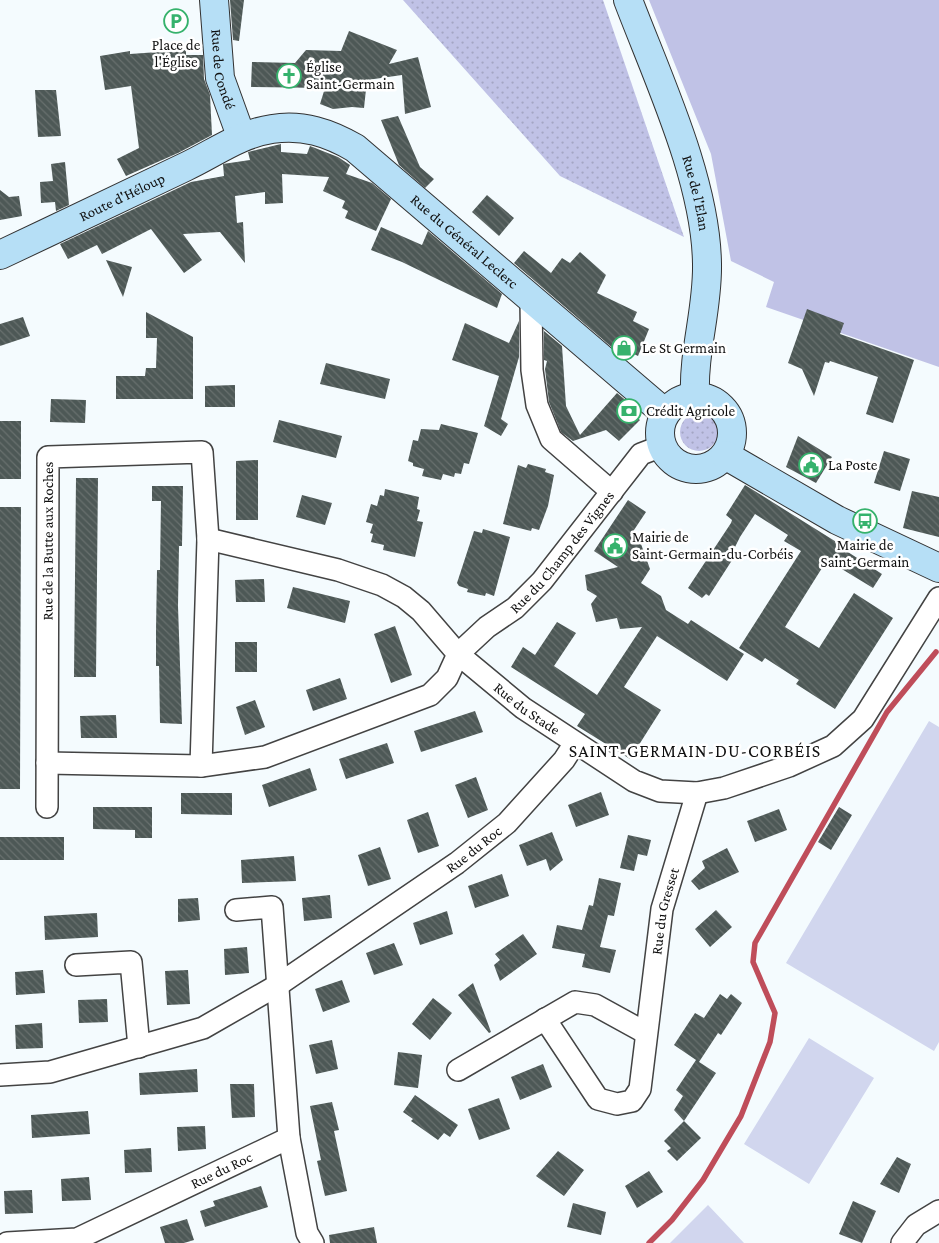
<svg xmlns="http://www.w3.org/2000/svg" width="939" height="1243" viewBox="0 0 939 1243" font-family="'Crimson Pro',serif">
	<style>
		.grass { fill: url(#grass-dots) }
		.park { fill: #c0c2e6 }
		.pitch { fill: #d1d6ee }
		.lines { fill: none; stroke-linecap: round; stroke-linejoin: round }
		.stream { stroke: #bf4d5a; stroke-width: 5.5 }
		.building { fill: url(#building-back-hatch) }
		.street-casing { stroke: #434343; stroke-width: 24 }
		.secondary-casing { stroke: #323232; stroke-width: 30 }
		.street { stroke: #fff; stroke-width: 21 }
		.secondary { stroke: #b6dff6; stroke-width: 28 }
		.labels { text-anchor: middle; dominant-baseline: central; stroke-width: 5; stroke-linejoin: round; paint-order: stroke }
		.poi-label { font-size: 15px; fill: #101010; stroke: #fff; text-anchor: start }
		.street-label { font-size: 15px; fill: #101010; stroke: #fff }
		.quarter-label { font-size: 18px; letter-spacing: 1px; fill: #101010; stroke: #fff }
	</style>
	<defs>
		<pattern id="grass-dots" width="8" height="8" patternUnits="userSpaceOnUse" patternTransform="scale(1.25)"><rect width="8" height="8" fill="#c0c2e6"/><path d="M2 2h.1M6 6h.1" fill="none" stroke="#a4a6c4" stroke-width="1.8" stroke-linecap="round"/></pattern>
		<pattern id="building-back-hatch" width="6" height="6" patternUnits="userSpaceOnUse" patternTransform="scale(1.25)"><rect width="6" height="6" fill="#4d5856"/><path d="M-1 5l2 2M0 0l6 6M5-1l2 2" fill="none" stroke="#68706e"/></pattern>
	</defs>
	<rect width="100%" height="100%" fill="#f4fbfe"/>
	<!-- grass -->
	<path class="grass" d="M403 0H603L684 237 560 176Z
		M680 432a19 19 0 1 1 38 0a19 19 0 1 1-38 0Z"/>
	<!-- park -->
	<path class="park" d="M649 0H939V367L766 307 774 282 731 261 711 154Z"/>
	<!-- pitch -->
	<path class="pitch" d="M929 721 939 727V1042L934 1051 786 963Z
		M809 1038 874 1078 809 1184 744 1144Z
		M708 1205 744 1243H670Z"/>
	<g class="lines">
		<!-- stream -->
		<path class="stream" d="M649 1243 672 1220 703 1180 741 1116 770 1042 775 1013 753 962 755 943 887 712 936 652"/>
	</g>
	<!-- building -->
	<path class="building" d="M230 0H244L239 41 233 40Z
		M349 31 397 50 389 64 418 57 431 107 405 114 402 75 367 80 364 108 352 107 333 109 320 104 325 88 251 87 252 62 295 63 306 50 341 51Z
		M186 50V55H203L204 79 210 95 212 135 178 153 126 176 117 159 139 148 131 86 105 90 100 56 130 51V54Z
		M35 90H56L61 136 38 137Z
		M398 116 420 167 434 179 425 188 399 165 381 120Z
		M281 144V152L307 154 310 146 338 157 350 165 346 174 372 183 391 199 376 231 345 218 348 211 342 208 345 201 323 191 329 177 282 174 283 203 265 204V192L235 196 237 223 243 222 245 263 220 232 183 234 202 260 184 273 151 229 102 254 97 245 68 259 60 244 191 182 224 176 223 164 250 160 248 152Z
		M65 162 69 205 56 211 55 202 41 203 40 182 53 181 51 164Z
		M0 190 9 197 19 196 22 216 0 220Z
		M487 195 514 218 499 236 472 212Z
		M381 227 422 245 428 231 502 294 497 308 402 262 371 250Z
		M524 251 551 273 562 258 570 263 580 252 606 275 597 293 637 312 633 321 649 329 638 356 626 350 622 356 514 263Z
		M106 260 132 267 123 297Z
		M807 309 844 323 840 334 914 360 893 423 866 414 878 377 830 361 829 363 825 362 814 396 802 369 788 363Z
		M146 312 193 337V399H116V376H145L146 368H156L157 338H146Z
		M23 317 30 336 0 346V324Z
		M519 321V357L501 419 508 424 501 436 484 426 499 376 452 360 465 323 509 343Z
		M544 331 562 346 566 406 580 435 617 393 640 412 636 417 640 420 619 441 606 430 573 441 561 432 549 402 545 369 547 361 544 360Z
		M326 363 390 379 385 399 320 384Z
		M235 385V407H205V386Z
		M51 399 86 400 85 423 50 422Z
		M279 420 342 436 336 458 273 442Z
		M0 421H21V479H0Z
		M441 424 478 433 469 464 464 463 461 474 455 473 454 477 443 474 441 480 422 476 424 469 413 466V463L408 461 413 440 418 441 421 429 439 430Z
		M798 436 832 457 816 483 786 467Z
		M884 451 910 459 900 491 874 483Z
		M258 460V520H236V461Z
		M528 464 546 469 545 472 554 475 548 506 539 530 532 528 531 531 503 524 518 465 526 468Z
		M76 478H98L96 677H74Z
		M745 485 838 543 837 545 882 574 873 588 827 560 785 627 819 648 854 593 893 618 835 709 796 684 799 680 765 658 762 662 739 648 801 551 784 541 788 535 755 514 740 537 733 551 736 554 709 596 706 594 702 598 688 588 731 523 732 520 726 515Z
		M152 486H183L182 546H179L178 606 182 724 160 723 159 666H156V630L157 570H160L161 501H152Z
		M385 489 419 497 417 509 420 510 417 521 423 522 415 557 383 550 384 545 371 542 373 534 370 533 373 524 366 522 371 504 377 506 380 495 384 496Z
		M912 491 939 497V537L903 528Z
		M302 495 332 503 325 525 296 517Z
		M628 500 646 512 630 536 641 544 650 569 641 583 661 596 666 610 688 624 691 620 744 654 727 681 657 636 624 687 661 710 630 759 577 726 585 714 511 667 523 647 535 655 557 622 576 633 554 666 597 695 642 627 620 629 617 618 596 622 591 604 597 596 587 590 585 575 618 567 594 551Z
		M0 507H21L20 789H0Z
		M483 529 510 537 494 596 486 593 485 596 467 592 468 589 459 586 457 583 474 531 482 533Z
		M264 579 265 602H236L235 580Z
		M293 587 350 601 345 623 287 608Z
		M395 626 412 675 391 683 374 634Z
		M235 642H257V672H235Z
		M340 678 347 699 313 711 306 690Z
		M255 700 265 727 245 735 236 707Z
		M475 711 483 732 421 752 414 731Z
		M116 715 117 738H81L80 716Z
		M387 743 394 763 346 779 339 759Z
		M310 768 317 790 269 807 262 785Z
		M476 777 488 810 468 818 455 785Z
		M601 792 609 815 576 827 568 805Z
		M181 793H232V815L181 814Z
		M93 807H152V838H135V830L93 829Z
		M839 807 852 815 831 850 818 842Z
		M779 809 787 830 755 842 747 821Z
		M428 812 439 846 418 853 407 820Z
		M552 832 563 860 550 871 546 859 527 866 519 845Z
		M628 835 651 840 647 856 638 854 634 871 620 868Z
		M0 837H64V860H0Z
		M380 847 391 879 368 886 358 855Z
		M727 848 739 872 699 890 691 881 705 868 702 861Z
		M294 856 296 881 242 883 241 860Z
		M502 874 509 896 475 908 468 886Z
		M599 878 621 883 614 916 608 915 600 947 616 950 610 973 582 967 585 954 552 948 557 925 582 930 589 905 593 906Z
		M330 895 332 918 304 921 302 898Z
		M198 898 200 920 178 922V899Z
		M716 910 732 927 710 947 695 929Z
		M447 911 453 934 420 945 413 923Z
		M97 913 98 937 45 940 44 916Z
		M523 934 537 954 500 981 494 965 500 960 495 954Z
		M394 943 403 965 374 975 366 953Z
		M247 947 249 973 225 975 224 949Z
		M43 970 45 993 16 995 15 972Z
		M188 970 190 1004 167 1005 165 971Z
		M342 980 350 1002 323 1012 315 989Z
		M473 983 491 1032 489 1033 458 995Z
		M720 994 727 999 731 994 742 1003 721 1035 718 1033 699 1062 674 1045 695 1013 704 1018Z
		M433 998 452 1013 430 1040 412 1024Z
		M107 999 108 1022 79 1023 78 1000Z
		M42 1023 43 1048 16 1049 15 1025Z
		M332 1040 338 1069 316 1074 309 1045Z
		M398 1052 422 1055 418 1088 394 1085Z
		M696 1060 716 1073 684 1121 674 1110 683 1096 676 1090Z
		M543 1064 552 1087 520 1100 511 1077Z
		M197 1069 198 1092 140 1095 139 1073Z
		M230 1084H254L255 1117 232 1118Z
		M415 1095 458 1125 450 1137 444 1133 438 1140 411 1121 413 1119 403 1112Z
		M499 1098 510 1129 479 1140 468 1109Z
		M332 1102 339 1130 334 1131 347 1191 325 1196 317 1161 321 1160 310 1106Z
		M88 1111 90 1134 32 1138 31 1115Z
		M684 1121 701 1138 677 1161 667 1151 671 1148 664 1141Z
		M205 1126 206 1149 178 1151 177 1127Z
		M151 1148 152 1172 125 1173 124 1150Z
		M558 1151 584 1170 564 1196 536 1176Z
		M897 1157 911 1164 899 1193 880 1184Z
		M649 1171 663 1192 637 1208 625 1186Z
		M89 1177 91 1200 62 1201 61 1179Z
		M261 1186 268 1207 205 1227 200 1211 215 1206 213 1201Z
		M32 1190 33 1213 5 1214 4 1191Z
		M853 1201 876 1211 862 1243 839 1234Z
		M573 1203 606 1212 601 1235 567 1227Z
		M187 1219 194 1240 184 1243H165L160 1227Z
		M374 1227 377 1243H330L329 1235Z"/>
	<g class="lines">
		<!-- street casing -->
		<g class="street-casing">
			<g id="street">
				<path d="M531 300 532 370 537 405 551 439 612 492"/>
				<path id="s1" d="M208 539 338 570 382 585 404 597 421 611 458 654 523 708 634 781 660 791 697 793 724 788 789 766 833 746 863 719 939 598"/>
				<path id="s2" d="M47 763 201 766 265 757 430 695 447 678 458 654 487 627 515 608 542 581 641 454 662 446"/>
				<path id="s3" d="M47 807 48 457 202 452 208 539 201 766"/>
				<path d="M236 910 272 907 289 1138 307 1233 313 1243"/>
				<path d="M76 965 131 962 139 1047"/>
				<path id="s4" d="M545 1019 598 1099 617 1104 632 1101 640 1089 662 909 697 793"/>
				<path d="M458 1070 575 1002 595 1005 646 1033"/>
				<path id="s5" d="M0 1075 50 1072 203 1028 278 985 457 863 507 823 564 760 575 743"/>
				<path id="s6" d="M7 1243 77 1239 289 1138"/>
				<path d="M902 1243 916 1225 939 1211"/>
			</g>
		</g>
		<!-- secondary casing -->
		<g class="secondary-casing">
			<g id="secondary">
				<path id="s7" d="M214 0 220 78 241 136"/>
				<path id="s8" d="M628 0C658 79 706 180 707 264 708 309 693 351 695 396"/>
				<path id="s9" d="M0 255C62 226 124 196 185 167 215 153 239 134 272 129 303 124 329 133 355 148L665 413"/>
				<circle cx="696" cy="433" r="36"/>
				<path d="M725 455 837 520 939 568"/>
			</g>
		</g>
		<!-- street -->
		<use href="#street" class="street"/>
		<!-- secondary -->
		<use href="#secondary" class="secondary"/>
	</g>
	<!-- icons -->
	<defs>
		<g id="parking-ring" transform="scale(1.25)"><circle r="9.5" fill="#fff" stroke="#36b26c" stroke-width="1.5"/><path d="M-3.5-5.5H1a3.5 3.5 0 0 1 0 7H-1V5.5H-3.5ZM-1-3.4V-.6H.8a1.4 1.4 0 0 0 0-2.8Z" fill="#36b26c"/></g>
		<g id="church-ring" transform="scale(1.25)"><circle r="9.5" fill="#fff" stroke="#36b26c" stroke-width="1.5"/><path d="M-1.2-6h2.4v3.5h3.3v2.4h-3.3V6h-2.4V-.1h-3.3v-2.4h3.3Z" fill="#36b26c"/></g>
		<g id="shop-ring" transform="scale(1.25)"><circle r="9.5" fill="#fff" stroke="#36b26c" stroke-width="1.5"/><path d="M-5-2.5h2.3a2.7 3.5 0 0 1 5.4 0H5L5.5 6h-11ZM-1.5-2.5h3a1.5 2.3 0 0 0-3 0Z" fill="#36b26c"/></g>
		<g id="bank-ring" transform="scale(1.25)"><circle r="9.5" fill="#fff" stroke="#36b26c" stroke-width="1.5"/><path d="M-6-4H6V4H-6ZM0-2.3a2.3 2.3 0 1 0 0 4.6a2.3 2.3 0 1 0 0-4.6Z" fill="#36b26c"/></g>
		<g id="civic-ring" transform="scale(1.25)"><circle r="9.5" fill="#fff" stroke="#36b26c" stroke-width="1.5"/><path d="M-.6-6.5H3V-4.5H.6V-3L4-1V1h2V6H-6V1h2V-1L-.6-3ZM-1.2 2.5V6h2.4V2.5Z" fill="#36b26c"/></g>
		<g id="bus-ring" transform="scale(1.25)"><circle r="9.5" fill="#fff" stroke="#36b26c" stroke-width="1.5"/><path d="M-5-6H5V4H4V6H2V4H-2V6H-4V4H-5ZM-3.5-4V0h7V-4ZM-3.5 1.2v1.5H-2V1.2ZM2 1.2v1.5H3.5V1.2Z" fill="#36b26c"/></g>
	</defs>
	<g fill-rule="evenodd">
		<use href="#parking-ring" x="176" y="21"/>
		<use href="#church-ring" x="289" y="76"/>
		<use href="#shop-ring" x="624" y="348"/>
		<use href="#bank-ring" x="629" y="411"/>
		<use href="#civic-ring" x="811" y="465"/>
		<use href="#bus-ring" x="865" y="521"/>
		<use href="#civic-ring" x="615" y="546"/>
	</g>
	<g class="labels">
		<!-- poi labels -->
		<g class="poi-label">
			<text x="176" y="45" text-anchor="middle">Place de<tspan x="176" dy="17">l'Église</tspan></text>
			<text x="306" y="67">Église<tspan x="306" dy="17">Saint-Germain</tspan></text>
			<text x="642" y="348">Le St Germain</text>
			<text x="646" y="411">Crédit Agricole</text>
			<text x="828" y="465">La Poste</text>
			<text x="632" y="537">Mairie de<tspan x="632" dy="17">Saint-Germain-du-Corbéis</tspan></text>
			<text x="865" y="545" text-anchor="middle">Mairie de<tspan x="865" dy="17">Saint-Germain</tspan></text>
		</g>
		<!-- street labels -->
		<g class="street-label">
			<text stroke="none"><textPath href="#s7" startOffset="70">Rue de Condé</textPath></text>
			<text stroke="none"><textPath href="#s8" startOffset="205">Rue de l'Elan</textPath></text>
			<text stroke="none"><textPath href="#s9" startOffset="135">Route d'Héloup</textPath></text>
			<text stroke="none"><textPath href="#s9" startOffset="531">Rue du Général Leclerc</textPath></text>
			<text stroke="none"><textPath href="#s3" startOffset="266">Rue de la Butte aux Roches</textPath></text>
			<text stroke="none"><textPath href="#s2" startOffset="592">Rue du Champ des Vignes</textPath></text>
			<text stroke="none"><textPath href="#s1" startOffset="372">Rue du Stade</textPath></text>
			<text stroke="none"><textPath href="#s5" startOffset="534">Rue du Roc</textPath></text>
			<text stroke="none"><textPath href="#s4" startOffset="325">Rue du Gresset</textPath></text>
			<text stroke="none"><textPath href="#s6" startOffset="230">Rue du Roc</textPath></text>
		</g>
		<!-- quarter labels -->
		<g class="quarter-label">
			<text x="695" y="751">SAINT-GERMAIN-DU-CORBÉIS</text>
		</g>
	</g>
</svg>
